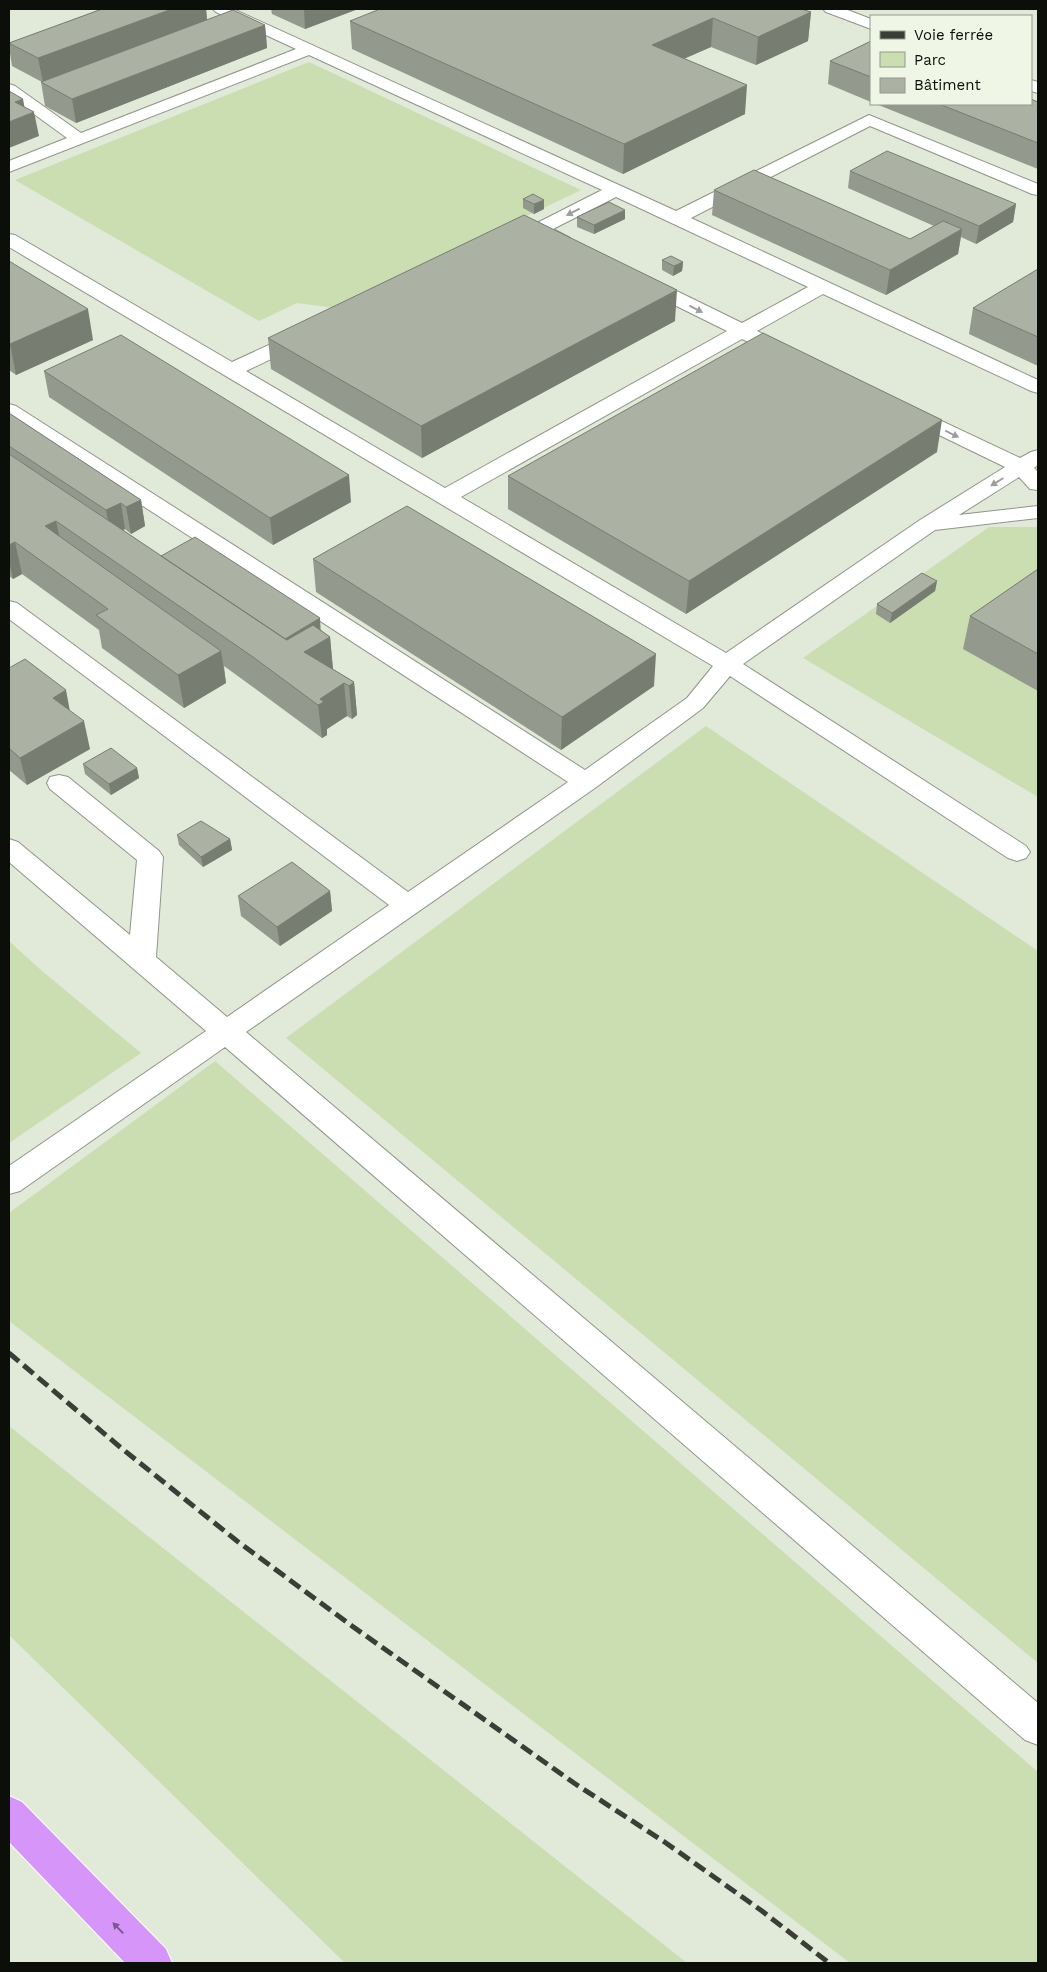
<svg xmlns="http://www.w3.org/2000/svg" width="1047" height="1972" viewBox="0 0 1047 1972" font-family="'Work Sans',sans-serif">
	<style>
		.green { fill: #cadeb2 }
		.lines { fill: none; stroke-linecap: round; stroke-linejoin: round }
		.lane-casing { stroke: #8f9587; stroke-width: 2 }
		.highway-casing { stroke: #fff; stroke-width: 2 }
		.lane { fill: #fff; fill-rule: evenodd }
		.highway { fill: #d595f9; fill-rule: evenodd }
		.rail { stroke: #3a3e36; stroke-width: 5; stroke-dasharray: 13 6; stroke-linecap: butt }
		.wall { fill: #93998c }
		.shaded-wall { fill: #787d72 }
		.building { fill: #abb2a3; stroke: #787d72 }
		.oneway { fill: #9d9f9d }
		.oneway2 { fill: #7a588d }
	</style>
	<rect width="100%" height="100%" fill="#e1e9d9"/>
	<!-- green -->
	<path class="green" d="M309 62 581 190 335 308 297 303 259 321 15 180Z
		M989 527H1038V797L803 658Z
		M706 726 1038 951V1663L286 1038Z
		M9 941 42 971 141 1053 9 1143Z
		M215 1061 1038 1772V1963H850L9 1321V1213Z
		M9 1426 687 1963H345L9 1635Z"/>
	<g class="lines">
		<!-- lane casing -->
		<g class="lane-casing">
			<path id="lane" d="M213 9H233L676 211 869 115 1038 184V195L1032 194 870 126 691 218 1038 380V393L1031 391 823 294 757 331 795 350 798 354 795 358 788 360 781 358 742 339 461 497 726 653 920 520 1005 467 900 416 897 412 900 408 907 406 914 408 1020 458 1031 452 1038 450V465L1034 468 1038 472V490L1030 489 1019 477 959 515 1038 506V518L935 530 743 664 1026 846 1030 852 1026 858 1017 861 1008 858 730 676 703 708 595 788 246 1032 1038 1703V1745L1025 1740 225 1047 20 1191 9 1194V1166L206 1031 9 862V839L18 842 130 935 137 860 50 789 47 783 50 777 59 775 68 777 159 851 163 857 156 957 227 1017 389 905 9 619V601L17 603 408 892 568 782 9 419V404L16 406 585 770 687 698 713 666 9 247V234L15 235 232 362 295 333 302 331 309 333 312 337 309 341 246 371 445 488 727 331 636 286 634 282 636 278 643 276 650 278 742 323 808 287 616 197 553 229 570 238 573 242 570 246C557 249 544 239 533 233L530 229 533 225 602 190 309 55 9 172V161L67 138 9 96V84L15 86 81 133 296 49 216 12Z
				M823 9H845L871 19V29L826 12Z
				M1031 80 1038 82V93L1031 91Z"/>
		</g>
		<!-- highway casing -->
		<g class="highway-casing">
			<path id="highway" d="M9 1796 22 1802 166 1949 172 1963H125L9 1842Z"/>
		</g>
		<!-- lane -->
		<use href="#lane" class="lane"/>
		<!-- highway -->
		<use href="#highway" class="highway"/>
		<!-- rail -->
		<path class="rail" d="M9 1353 120 1447 237 1541 352 1626 574 1783 666 1843 762 1911 829 1963"/>
	</g>
	<!-- wall -->
	<path class="wall" d="M102 9H206L207 20 265 25 267 48 76 123 45 106 41 82H42L12 66 9 47V43Z
		M271 9H358L305 29 272 14Z
		M811 12 808 41 756 65 711 47 684 58 745 114 623 174 352 49 350 21Z
		M871 41V102L828 84 830 61Z
		M1038 102V169L876 104H1031Z
		M850 171 1016 204 1013 222 976 244 961 237 958 254 886 295 712 215 714 190 910 239 934 226 848 188Z
		M523 199 544 209 534 214 523 208Z
		M577 217 625 219 594 234 577 227Z
		M662 260 683 262 682 271 673 276 662 270Z
		M9 261 93 340 16 375 9 370Z
		M1038 269V366L969 334 973 308Z
		M675 321 422 458 271 369 268 338Z
		M44 371 351 502 273 545 49 397Z
		M9 413 141 500 145 526 131 534 125 529 123 530 161 556 321 630 330 637 333 669 354 682 357 715 352 719 347 716 327 729V735L322 738 257 690 224 666 226 683 184 708 102 648 99 630 22 574 13 579 9 576Z
		M937 452 686 614 508 509V476Z
		M313 559 654 686 561 750 316 592Z
		M1038 569V691L963 649 970 616Z
		M937 581 935 591 890 623 876 614 877 604Z
		M9 668 70 711 90 749 27 785 9 770Z
		M83 764 137 768 139 778 111 795 85 774Z
		M177 835 230 839 232 850 203 867 179 845Z
		M330 891 332 911 280 946 241 916 238 896Z"/>
	<!-- shaded-wall -->
	<path class="shaded-wall" d="M172 9H206L207 20 43 82 38 58Z
		M304 9H358L305 29Z
		M811 12 808 41 756 65 758 37Z
		M713 18 711 47 650 74 652 45Z
		M265 25 267 48 76 123 72 99Z
		M747 85 745 114 623 174 624 144Z
		M23 99 26 115 34 112 39 136 9 148V122L15 102Z
		M544 200V209L534 214V204Z
		M1016 204 1013 222 976 244 979 226Z
		M625 210V219L594 234V225Z
		M962 229 958 254 886 295 890 270Z
		M683 262 682 271 673 276 674 266Z
		M677 290 675 321 422 458 421 426Z
		M88 309 93 340 16 375 10 344Z
		M942 420 937 452 686 614 689 581Z
		M349 475 351 502 273 545 270 518Z
		M141 500 145 526 131 534 126 507Z
		M121 503 125 529 111 537 106 510Z
		M56 521 63 553 45 526Z
		M15 542 22 574 13 579 9 561V545Z
		M937 581 935 591 890 623 892 613Z
		M320 618 321 637 280 642Z
		M330 637 333 670 304 652Z
		M221 651 226 683 184 708 178 675Z
		M656 654 654 686 561 750 562 717Z
		M354 682 357 715 352 719 349 686Z
		M344 683 347 716 327 729V735L322 738 318 705 320 699Z
		M66 690 71 717 53 698Z
		M84 721 90 749 27 785 20 758Z
		M137 768 139 778 111 795 109 784Z
		M230 839 232 850 203 867 201 857Z
		M330 891 332 911 280 946 277 927Z"/>
	<!-- building -->
	<path class="building" d="M102 9H172L38 58 9 43Z
		M380 9H801L811 12 758 37 713 18 652 45 747 85 624 144 350 21Z
		M233 10 265 25 72 99 41 82Z
		M871 41V77L830 61Z
		M9 91 23 99 15 102 34 112 9 122Z
		M1031 99 1038 102V143L939 104H1031Z
		M887 151 1016 204 979 226 850 171Z
		M754 170 910 239 943 221 962 229 890 270 714 190Z
		M533 194 544 200 534 204 523 199Z
		M609 202 625 210 594 225 577 217Z
		M524 215 677 290 421 426 268 338Z
		M671 256 683 262 674 266 662 260Z
		M9 261 88 309 10 344 9 343Z
		M1038 269V337L973 308Z
		M763 333 942 420 689 581 508 476Z
		M121 335 349 475 270 518 44 371Z
		M9 413 141 500 126 507 121 503 106 510 9 446Z
		M9 454 287 640 313 625 330 637 304 652 354 682 349 686 344 683 320 699 324 702 318 705 253 657 56 521 45 526 221 651 178 675 96 615 108 609 15 542 9 545Z
		M407 506 656 654 562 717 313 559Z
		M195 537 320 618 285 639 161 556Z
		M1038 569V654L970 616Z
		M922 573 937 581 892 613 877 604Z
		M25 659 66 690 53 698 84 721 20 758 9 748V668Z
		M111 748 137 768 109 784 83 764Z
		M201 821 230 839 201 857 177 835Z
		M292 862 330 891 277 927 238 896Z"/>
	<!-- one-way arrows -->
	<defs><path id="oneway-solid" d="M-6-.8H1V-3.2L6.5 0L1 3.2V.8H-6Z" transform="scale(1.25)"/></defs>
	<g class="oneway">
		<use href="#oneway-solid" transform="translate(573 212) rotate(153)"/>
		<use href="#oneway-solid" transform="translate(696 309) rotate(27)"/>
		<use href="#oneway-solid" transform="translate(952 434) rotate(26)"/>
		<use href="#oneway-solid" transform="translate(997 482) rotate(148)"/>
	</g>
	<use class="oneway2" href="#oneway-solid" transform="translate(118 1928) rotate(-134)"/>
	<!-- border -->
	<rect width="1047" height="1972" fill="none" stroke="#0b0e09" stroke-width="20"/>
	<!-- legend -->
	<rect x="870" y="15" width="162" height="90" fill="#eff6e6" stroke="#94998e"/>
	<rect x="880" y="31" width="25" height="8" fill="#3a3e36" stroke="#94998e"/>
	<text x="914" y="40" font-size="15" fill="#0b0e09">Voie ferrée</text>
	<rect x="880" y="52" width="25" height="15" fill="#cadeb2" stroke="#94998e"/>
	<text x="914" y="65" font-size="15" fill="#0b0e09">Parc</text>
	<rect x="880" y="78" width="25" height="15" fill="#abb2a3" stroke="#94998e"/>
	<text x="914" y="90" font-size="15" fill="#0b0e09">Bâtiment</text>
</svg>
